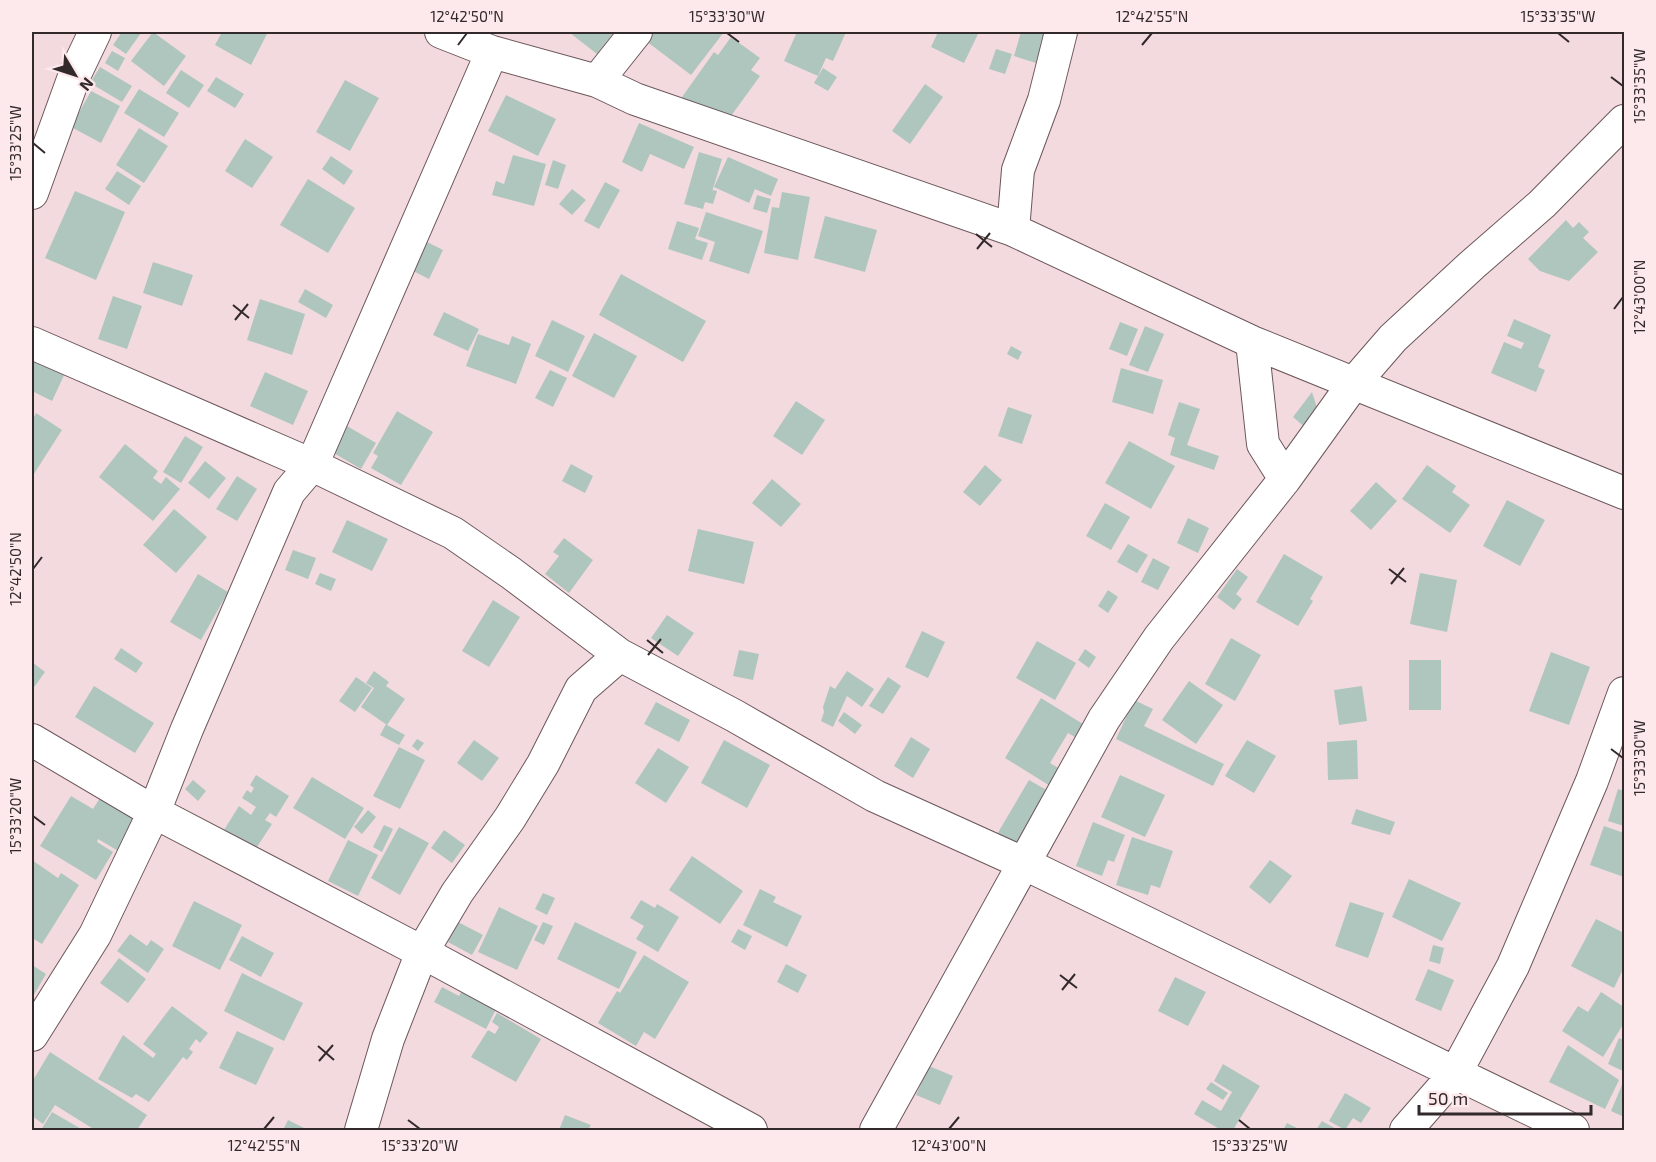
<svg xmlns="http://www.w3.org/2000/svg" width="1656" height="1162" viewBox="0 0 1656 1162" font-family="'Exo 2',sans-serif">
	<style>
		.building { fill: #afc6bf }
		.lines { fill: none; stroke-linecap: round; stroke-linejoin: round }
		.minor-casing { stroke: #6c575b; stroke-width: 34 }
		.minor { stroke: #fff; stroke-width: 32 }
		.ticks { fill: none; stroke: #32292a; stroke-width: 2 }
		.neatline { fill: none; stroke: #32292a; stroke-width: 2 }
		.ticks-label { font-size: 15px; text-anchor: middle; fill: #32292a }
	</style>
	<rect width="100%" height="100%" fill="#f3dadf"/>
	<!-- building -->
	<path class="building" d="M122 32 141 33 126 54 113 45Z
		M153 32 186 56 164 86 131 61Z
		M222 32H268L251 65 215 45Z
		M572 32H614L597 54 570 33Z
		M640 32H724L691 75 638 35Z
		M797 32H846L833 61 826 58 818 76 784 61Z
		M938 32H979L964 63 931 47Z
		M1021 32H1045L1036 63 1014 56Z
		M731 37 760 58 751 70 760 76 723 127 682 97 714 52 718 55Z
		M996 49 1012 54 1005 74 989 69Z
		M112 51 125 58 118 71 105 63Z
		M100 67 132 86 122 102 90 83Z
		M823 68 837 77 828 91 814 83Z
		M181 70 204 85 189 108 166 93Z
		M216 77 244 94 235 108 207 91Z
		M345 80 379 98 350 151 316 132Z
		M925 84 943 97 910 144 892 131Z
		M139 89 179 113 164 137 124 113Z
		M91 91 120 106 101 143 71 127Z
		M506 95 556 119 538 156 488 131Z
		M639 123 694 147 684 169 650 154 642 172 622 162Z
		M139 128 168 146 144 183 116 165Z
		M245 139 273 157 252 188 225 171Z
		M699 152 722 159 712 192 713 190 717 191 713 204 705 202 703 209 684 204Z
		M513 155 546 164 534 206 492 195 496 181 504 184Z
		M331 156 353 171 344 185 322 169Z
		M728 157 778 179 771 196 755 189 749 203 714 187Z
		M553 160 566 165 558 189 545 185Z
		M117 171 141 186 129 205 105 189Z
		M308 179 355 208 328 253 280 225Z
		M605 182 620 190 599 229 584 221Z
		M572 189 586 200 572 215 559 204Z
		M75 191 125 212 96 280 45 258Z
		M782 192 810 197 798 260 764 253 772 207 779 208Z
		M757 195 771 199 767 213 753 209Z
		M706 212 763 231 749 274 709 261 715 242 698 236Z
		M825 216 877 230 865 272 814 258Z
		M1566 220 1573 228 1579 222 1589 232 1583 238 1598 252 1569 281 1540 271 1528 259Z
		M677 221 699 228 695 239 708 243 702 260 668 249Z
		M427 242 443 250 429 279 413 271Z
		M153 262 193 275 182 306 143 293Z
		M621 274 706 321 683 362 599 315Z
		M305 289 333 305 326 318 298 302Z
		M113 296 142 306 127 349 98 339Z
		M260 299 305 314 292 355 247 340Z
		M444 312 479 329 468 351 433 335Z
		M1514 319 1551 335 1538 367 1545 370 1536 392 1491 373 1504 342 1521 349 1524 343 1507 336Z
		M552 320 585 336 568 372 535 356Z
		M1120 322 1138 329 1127 356 1109 349Z
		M1145 326 1164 334 1148 372 1129 365Z
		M594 333 637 356 614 398 572 376Z
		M478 334 509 345 512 336 531 344 516 384 466 366Z
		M1011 346 1022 352 1018 360 1007 354Z
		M32 352 67 369 52 401 32 391Z
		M1121 368 1163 380 1153 414 1112 402Z
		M550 370 567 378 553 407 535 398Z
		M265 372 308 391 293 425 250 406Z
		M1312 392 1319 414 1308 430 1293 417Z
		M796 401 825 420 802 455 773 436Z
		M1179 402 1200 409 1187 445 1219 456 1214 470 1170 455 1175 438 1168 435Z
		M1008 407 1032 415 1022 444 998 436Z
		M397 411 433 432 401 485 371 468 378 456 373 453Z
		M36 413 62 430 32 477V421Z
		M347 426 376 443 361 469 332 452Z
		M185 436 203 447 181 483 163 472Z
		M1129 441 1175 466 1151 509 1105 483Z
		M125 444 158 471 153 478 161 484 166 477 180 489 153 521 99 477Z
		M205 461 226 478 209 499 188 483Z
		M571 464 593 476 585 493 562 481Z
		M985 465 1002 480 980 506 963 492Z
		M1427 465 1456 486 1452 492 1470 505 1450 533 1402 499Z
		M237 476 257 489 237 521 216 509Z
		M772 479 801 504 781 527 752 503Z
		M1376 482 1397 501 1371 530 1350 511Z
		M1507 500 1545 520 1520 566 1483 546Z
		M1105 503 1130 517 1111 550 1086 536Z
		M174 509 207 537 176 573 143 545Z
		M1188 518 1209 528 1198 553 1177 543Z
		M347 520 388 539 372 571 332 552Z
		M698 529 754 542 744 584 688 571Z
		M564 538 593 560 569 593 545 574 559 556 553 552Z
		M1128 544 1148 555 1137 573 1117 562Z
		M293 550 316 558 308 579 285 570Z
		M1284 554 1323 577 1310 599 1313 601 1298 626 1256 602Z
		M1153 558 1170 567 1158 590 1141 582Z
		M1237 569 1248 577 1236 594 1242 599 1234 610 1217 597Z
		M320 573 336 579 331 591 315 584Z
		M1420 573 1457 580 1447 632 1410 624Z
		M198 574 228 592 201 640 170 622Z
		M1108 590 1118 597 1108 613 1098 606Z
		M493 600 520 617 489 667 462 651Z
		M667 615 694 633 678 656 651 638Z
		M922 631 945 642 928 678 905 667Z
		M1231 638 1261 655 1235 701 1205 684Z
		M1037 641 1076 663 1055 700 1016 678Z
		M121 648 143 663 136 673 114 659Z
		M1085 649 1096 657 1089 668 1078 660Z
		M739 650 759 654 753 680 733 676Z
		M1551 652 1590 667 1569 725 1529 711Z
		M1409 660H1441V710H1409Z
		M32 662 45 672 32 690Z
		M374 671 389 682 386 686 405 699 387 725 405 735 399 745 380 735 386 724 387 725 361 707 374 688 366 683Z
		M847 671 874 689 862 707 847 696 833 727 821 721 824 712 823 707 830 686 835 689Z
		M356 677 372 688 355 712 339 701Z
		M888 677 901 686 883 714 869 706Z
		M1189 681 1223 705 1196 744 1162 720Z
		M94 686 154 723 135 753 75 717Z
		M1362 686 1367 721 1339 725 1334 690Z
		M1041 698 1091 729 1083 742 1068 733 1050 763 1065 772 1055 789 1005 758Z
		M1134 700 1153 709 1144 726 1224 764 1213 786 1116 739Z
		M656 702 690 720 679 742 644 724Z
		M844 712 862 725 855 734 838 721Z
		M911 737 930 749 913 778 894 766Z
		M417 739 424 743 418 751 412 746Z
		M474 740 499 758 482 781 457 763Z
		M724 740 770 765 747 808 701 783Z
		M1247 740 1276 756 1254 793 1225 776Z
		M1357 740 1358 779 1328 780 1327 742Z
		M399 747 425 760 400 809 373 796Z
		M658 748 689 767 666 803 635 783Z
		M256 775 289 796 276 817 270 813 265 820 272 824 255 850 224 830 239 806 251 815 256 807 242 798 247 790 251 793 254 788 250 785Z
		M1120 775 1165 795 1145 837 1101 817Z
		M312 777 364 808 345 839 293 808Z
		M193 780 206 791 198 801 185 789Z
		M1029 780 1050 792 1018 848 996 836Z
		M1618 789 1624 791V826L1608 821Z
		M71 796 93 809 100 798 139 821 120 852 98 839 97 842 113 852 96 880 40 846Z
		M1356 809 1395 822 1390 835 1351 824Z
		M368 810 376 817 362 834 354 827Z
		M1093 822 1125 835 1114 862 1108 860 1102 876 1076 866Z
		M384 825 393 829 382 852 373 847Z
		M1604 826 1624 833V877L1590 865Z
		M399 827 429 843 400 895 371 878Z
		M444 830 465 845 452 863 431 848Z
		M1132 837 1173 851 1160 888 1151 885 1148 895 1116 885Z
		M348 840 378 855 358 896 328 881Z
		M692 856 743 891 720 924 669 890Z
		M32 860 58 878 61 873 79 885 42 944 32 938Z
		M1270 860 1292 876 1270 904 1249 887Z
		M1409 879 1461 903 1442 941 1392 917Z
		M760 889 776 897 773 902 802 916 787 947 743 925Z
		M543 893 555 898 547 915 535 909Z
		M641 900 655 908 657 904 679 917 658 952 636 939 644 926 630 918Z
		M194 901 242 925 220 970 172 946Z
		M1350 902 1384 913 1368 958 1335 946Z
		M499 907 538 926 517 970 478 952Z
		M1596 919 1624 933V967L1614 988 1571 966Z
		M458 922 483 935 472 955 448 942Z
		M543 922 553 926 544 945 534 940Z
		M575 922 637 952 619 989 557 959Z
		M738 929 752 936 745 950 731 942Z
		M130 934 147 946 151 940 164 949 148 973 117 951Z
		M242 936 274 953 261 977 229 960Z
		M1433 945 1444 948 1440 964 1429 961Z
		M644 955 689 982 655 1039 644 1032 636 1046 598 1023 617 991 620 993Z
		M119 958 146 979 128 1003 100 983Z
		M786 964 807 975 798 993 777 982Z
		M32 965 46 974 32 998Z
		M1428 969 1454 980 1441 1011 1415 1000Z
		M242 973 303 1003 284 1041 224 1011Z
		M1175 977 1206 992 1188 1026 1158 1011Z
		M442 987 459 996 464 987 498 1005 486 1029 434 1002Z
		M1601 992 1624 1007V1023L1603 1057 1562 1031 1578 1006 1588 1012Z
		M172 1006 208 1033 200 1043 196 1039 189 1049 193 1052 187 1060 183 1057 149 1102 136 1094 132 1098 98 1079 123 1035 153 1058 156 1054 143 1044Z
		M497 1013 541 1039 516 1082 471 1057 488 1030 495 1034 499 1027 492 1022Z
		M237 1031 274 1048 256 1085 219 1068Z
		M1619 1038 1624 1040V1066L1623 1071 1608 1064Z
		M1568 1045 1619 1080 1605 1109 1549 1082Z
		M50 1052 147 1115 137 1130H95L55 1105 43 1124 32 1116V1082Z
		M1223 1064 1260 1086 1233 1130H1221L1194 1114 1202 1100 1221 1111 1232 1092 1214 1081Z
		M929 1066 953 1076 940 1105 916 1095Z
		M1624 1080V1117L1611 1111Z
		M1211 1082 1228 1093 1223 1100 1206 1089Z
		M1345 1093 1371 1108 1361 1123 1353 1118 1345 1130 1329 1121Z
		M52 1112 83 1130H41Z
		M565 1115 591 1125 588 1130H559Z
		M288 1120 308 1130H283Z
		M1322 1121 1338 1130H1316Z
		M1287 1123 1301 1130H1283Z"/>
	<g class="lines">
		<!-- minor casing -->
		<g class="minor-casing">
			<path id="minor" d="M441 32 492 52 597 81 635 99 1013 230 1252 342 1624 493
				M597 81 636 32
				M32 193 75 74 95 32
				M1013 230 1018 170 1044 100 1061 32
				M1252 342 1263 444 1285 479
				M32 343 312 465 453 533 511 573 620 655 735 716 875 796 1023 863 1573 1130
				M32 740 154 812 422 952 751 1130
				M32 1035 95 935 154 812 187 729 289 492 312 465 492 52
				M361 1130 388 1039 422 952 457 893 510 818 543 764 581 689 620 655
				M876 1130 1104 719 1159 638 1285 479 1354 383 1393 338 1472 265 1542 204 1624 121
				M1406 1130 1455 1074 1513 966 1592 781 1624 693"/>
		</g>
		<!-- minor -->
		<use href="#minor" class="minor"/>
	</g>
	<!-- ticks -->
	<path class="ticks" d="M727 33 739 42M1558 33 1569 42M458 45 467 33M1142 45 1152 33M1611 77 1623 86M33 143 45 153M976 234 992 247M977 249 990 233M233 305 249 318M1614 309 1623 297M235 320 248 304M33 569 42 557M1389 569 1406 582M1391 584 1404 568M647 640 663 653M648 655 661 639M1611 749 1623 758M33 816 45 825M1060 975 1077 988M1062 990 1075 974M318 1046 334 1060M319 1061 333 1045M408 1120 420 1129M1239 1120 1250 1129M264 1129 274 1117M949 1129 959 1117"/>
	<!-- border -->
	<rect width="1656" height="1162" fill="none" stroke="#fde9ec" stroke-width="66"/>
	<!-- north arrow -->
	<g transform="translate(75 75) rotate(129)" stroke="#fde9ec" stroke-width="4.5" paint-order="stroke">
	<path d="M0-4.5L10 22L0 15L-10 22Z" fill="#32292a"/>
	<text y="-9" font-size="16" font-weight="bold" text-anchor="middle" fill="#32292a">N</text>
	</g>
	<!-- scale -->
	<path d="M1419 1105v9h172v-9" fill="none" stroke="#32292a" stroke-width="3"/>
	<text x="1428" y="1105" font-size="18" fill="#32292a" stroke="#fde9ec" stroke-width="4.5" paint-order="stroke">50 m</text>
	<rect x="33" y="33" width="1590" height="1096" class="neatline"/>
	<g class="ticks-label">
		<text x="467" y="22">12°42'50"N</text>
		<text x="727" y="22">15°33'30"W</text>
		<text x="1152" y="22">12°42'55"N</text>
		<text x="1558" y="22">15°33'35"W</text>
		<text transform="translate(1640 86) rotate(-90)" y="5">15°33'35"W</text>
		<text transform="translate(16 143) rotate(-90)" y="5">15°33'25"W</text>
		<text transform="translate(1640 297) rotate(-90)" y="5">12°43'00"N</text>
		<text transform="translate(16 569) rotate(-90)" y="5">12°42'50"N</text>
		<text transform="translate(1640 758) rotate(-90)" y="5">15°33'30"W</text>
		<text transform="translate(16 816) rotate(-90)" y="5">15°33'20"W</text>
		<text x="264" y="1151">12°42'55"N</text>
		<text x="420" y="1151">15°33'20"W</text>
		<text x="949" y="1151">12°43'00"N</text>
		<text x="1250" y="1151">15°33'25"W</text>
	</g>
</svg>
